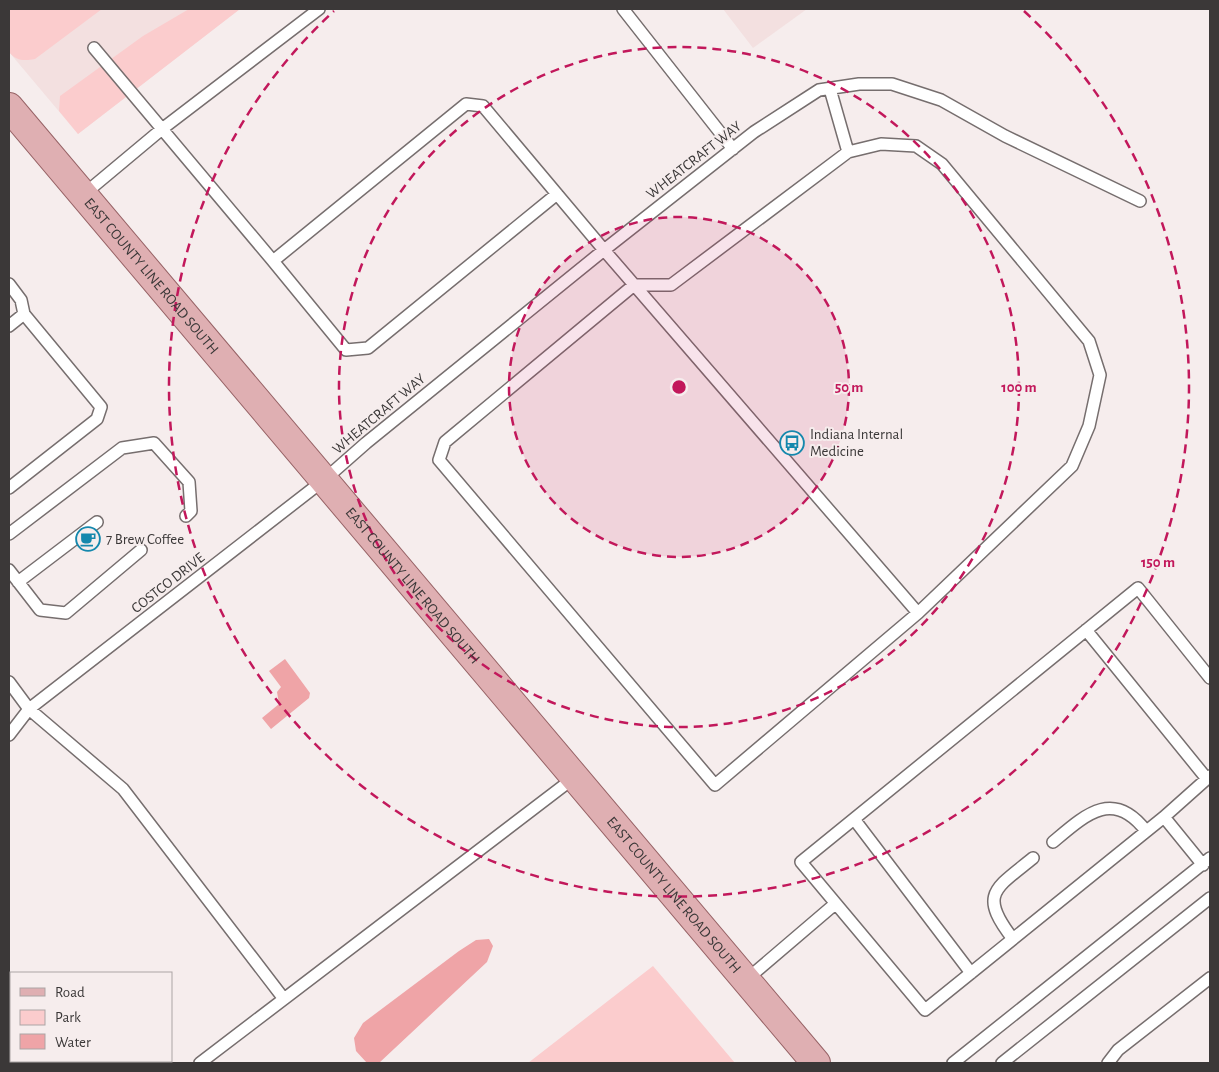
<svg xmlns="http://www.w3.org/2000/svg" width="1219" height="1072" viewBox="0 0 1219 1072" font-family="'Alegreya Sans',sans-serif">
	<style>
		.built { fill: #f3e0e0 }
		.green { fill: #fbcccd }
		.water { fill: #efa4a7 }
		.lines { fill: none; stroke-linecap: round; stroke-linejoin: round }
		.lane-casing { stroke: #766e6e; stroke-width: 14 }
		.primary-casing { stroke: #976366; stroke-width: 30 }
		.lane { stroke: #fff; stroke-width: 11 }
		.primary { stroke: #dfafb2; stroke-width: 28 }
		.ring { fill: none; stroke: #c2185b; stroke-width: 2.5; stroke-dasharray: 9 6 }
		.labels { text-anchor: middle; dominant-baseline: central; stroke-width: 4; stroke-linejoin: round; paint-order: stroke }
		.street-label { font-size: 15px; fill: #3b3838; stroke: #f6eded }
		.poi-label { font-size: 15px; fill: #3b3838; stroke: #f6eded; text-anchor: start }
		.centre { fill: #c2185b; stroke: #f6eded; stroke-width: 2.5 }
		.ring-label { font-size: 15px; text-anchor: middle; font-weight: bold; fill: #c2185b; stroke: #f6eded; stroke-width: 4; stroke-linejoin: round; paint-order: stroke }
	</style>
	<rect width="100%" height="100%" fill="#f6eded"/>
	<!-- built -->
	<path class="built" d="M9 9H240L78 134 9 52Z
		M723 9H807L753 48Z"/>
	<!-- green -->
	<path class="green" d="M9 9H102L35 59C24 61 16 61 9 52Z
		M189 9H240L78 134 59 111 60 96 143 36Z
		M653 966 735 1063H528Z"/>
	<!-- water -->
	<path class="water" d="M285 659 310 693 309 698 271 729 262 718 279 704 277 692 281 687 269 671Z
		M489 939 493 946 487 962 379 1063H367L356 1051 354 1038 363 1023 459 951 476 940Z"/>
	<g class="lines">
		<!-- lane casing -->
		<g class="lane-casing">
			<path id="lane" d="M623 9 733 149
				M94 48 273 261
				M830 89 848 152
				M881 144 916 146 942 164 1089 341 1100 375 1089 426 1072 466 918 613 715 785 439 460 445 442 634 285H671L848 152Z
				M557 194 368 348 346 350 273 261 466 104 483 106 604 250 918 613
				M83 195 162 129 319 9
				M9 284 21 300 24 314 101 407 97 419 9 488
				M9 326 24 314
				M9 534 122 448 154 443 189 482 191 511 186 516
				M9 570 40 610 66 613 141 550
				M18 582 97 522
				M1086 630 1207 779
				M1210 678 1138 588 801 862 925 1010 1164 817 1210 776
				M9 682 29 709 123 789 284 999
				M9 735 29 709 324 480 366 443 604 250 754 132 819 90 859 84H892L941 100 1005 136 1140 201
				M1164 817 1203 865
				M854 819 971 973
				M1053 842C1085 815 1113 788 1146 831
				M1013 939C978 894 995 889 1033 858
				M746 980 835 904
				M200 1063 575 777
				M953 1063 1210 858
				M1002 1063 1210 898
				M1108 1063 1118 1050 1210 978"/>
		</g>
		<!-- primary casing -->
		<g class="primary-casing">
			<g id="primary">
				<path id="s1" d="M9 107 816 1063"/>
			</g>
		</g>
		<!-- lane -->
		<use href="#lane" class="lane"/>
		<!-- primary -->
		<use href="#primary" class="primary"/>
	</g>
	<!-- distance rings -->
	<circle cx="679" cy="387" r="170" fill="#c2185b" fill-opacity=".12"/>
	<g class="ring">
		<circle cx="679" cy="387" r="170"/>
		<circle cx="679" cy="387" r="340"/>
		<path d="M1024 11A510 510 0 1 1 334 11"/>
	</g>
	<!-- icons -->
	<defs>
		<g id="bus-ring" transform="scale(1.25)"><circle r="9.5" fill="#f6eded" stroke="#1588ad" stroke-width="1.5"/><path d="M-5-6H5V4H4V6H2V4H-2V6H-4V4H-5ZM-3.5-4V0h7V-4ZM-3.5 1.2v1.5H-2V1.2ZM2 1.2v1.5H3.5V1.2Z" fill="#1588ad"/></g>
		<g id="cafe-ring" transform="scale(1.25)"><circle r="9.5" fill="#f6eded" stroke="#1588ad" stroke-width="1.5"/><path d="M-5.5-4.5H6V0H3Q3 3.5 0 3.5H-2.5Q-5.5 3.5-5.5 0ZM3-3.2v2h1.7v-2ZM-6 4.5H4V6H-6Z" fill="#1588ad"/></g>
	</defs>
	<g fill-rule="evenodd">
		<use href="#bus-ring" x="792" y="443"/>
		<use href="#cafe-ring" x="88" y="539"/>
	</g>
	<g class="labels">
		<!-- street labels -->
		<g class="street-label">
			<text transform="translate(694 160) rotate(-38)">WHEATCRAFT WAY</text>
			<text stroke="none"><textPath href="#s1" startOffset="221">EAST COUNTY LINE ROAD SOUTH</textPath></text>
			<text transform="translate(379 414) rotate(-40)">WHEATCRAFT WAY</text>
			<text transform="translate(168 583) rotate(-38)">COSTCO DRIVE</text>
			<text stroke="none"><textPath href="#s1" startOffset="626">EAST COUNTY LINE ROAD SOUTH</textPath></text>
			<text stroke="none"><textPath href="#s1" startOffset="1031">EAST COUNTY LINE ROAD SOUTH</textPath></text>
		</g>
		<!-- poi labels -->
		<g class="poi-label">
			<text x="810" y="434">Indiana Internal<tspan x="810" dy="17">Medicine</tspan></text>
			<text x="106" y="539">7 Brew Coffee</text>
		</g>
	</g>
	<circle cx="679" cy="387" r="8" class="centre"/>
	<g class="ring-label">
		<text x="849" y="392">50 m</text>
		<text x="1019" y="392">100 m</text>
		<text x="1158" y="567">150 m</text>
	</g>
	<!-- border -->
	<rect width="1219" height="1072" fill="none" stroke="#3b3838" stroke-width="20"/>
	<!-- legend -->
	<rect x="10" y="972" width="162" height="90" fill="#f6eded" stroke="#aba5a5"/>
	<rect x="20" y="988" width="25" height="8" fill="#dfafb2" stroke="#aba5a5"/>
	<text x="55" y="997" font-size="15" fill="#3b3838">Road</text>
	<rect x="20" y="1010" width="25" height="15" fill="#fbcccd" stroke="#aba5a5"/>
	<text x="55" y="1022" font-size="15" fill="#3b3838">Park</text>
	<rect x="20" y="1034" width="25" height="15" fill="#efa4a7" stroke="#aba5a5"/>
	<text x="55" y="1047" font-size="15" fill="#3b3838">Water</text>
</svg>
